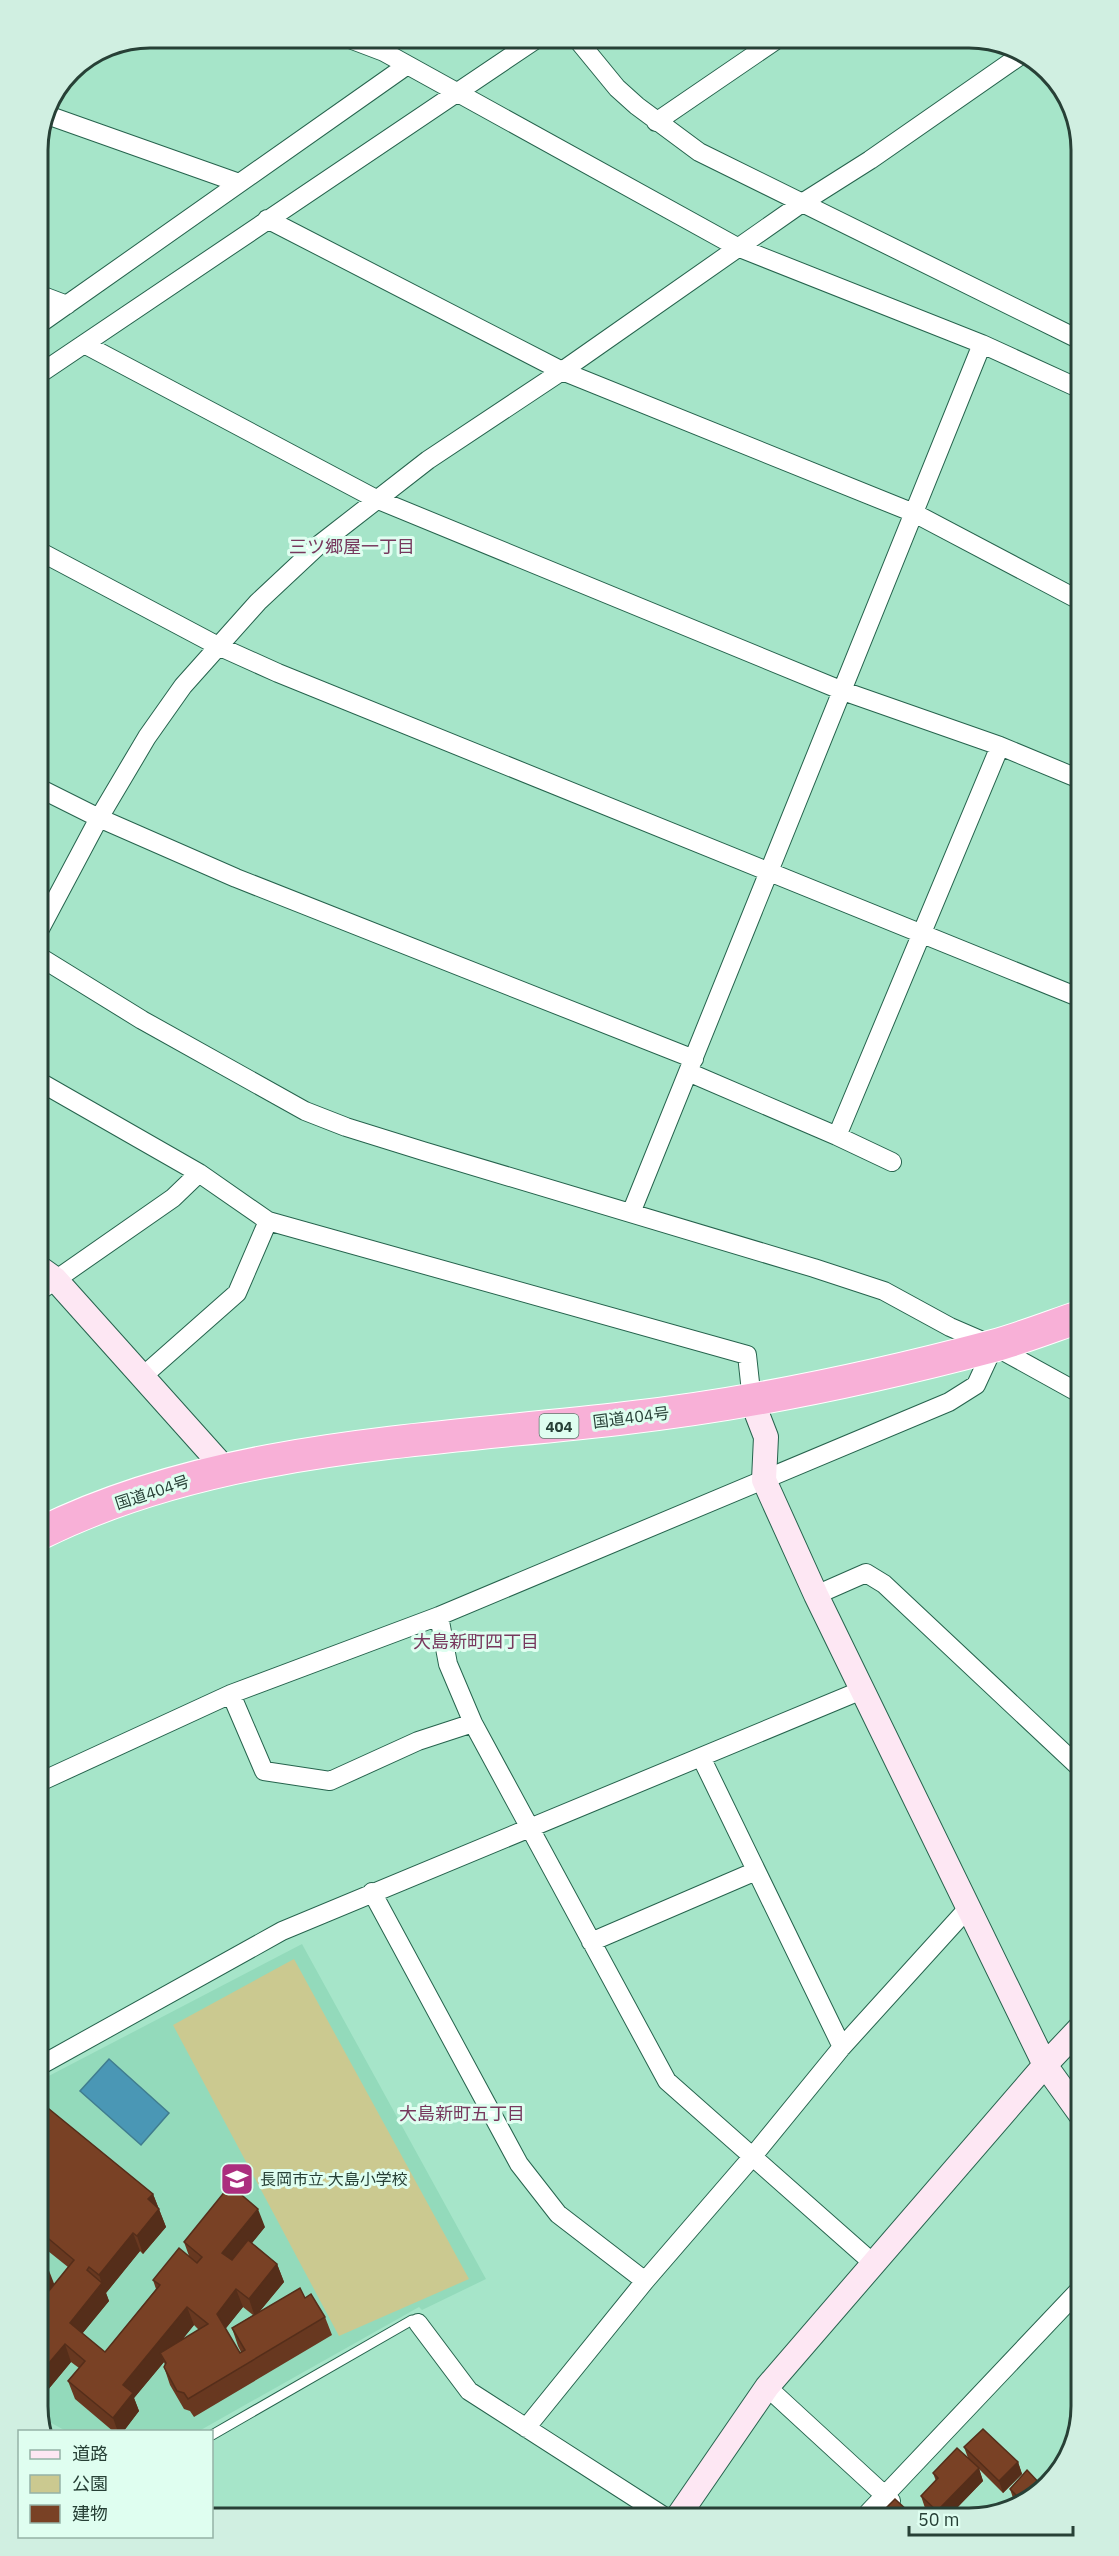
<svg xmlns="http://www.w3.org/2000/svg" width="1119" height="2556" viewBox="0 0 1119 2556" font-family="'IBM Plex Sans','Noto Sans JP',sans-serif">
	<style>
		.built { fill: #93dabb }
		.green { fill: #cbc990 }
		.water { fill: #4a97b5; stroke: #407d8f; stroke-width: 1.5 }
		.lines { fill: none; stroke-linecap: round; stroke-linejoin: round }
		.lane-casing { stroke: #26634d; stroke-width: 11 }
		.street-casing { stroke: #26634d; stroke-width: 20 }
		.secondary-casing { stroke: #26634d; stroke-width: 26 }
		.highway-casing { stroke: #fff; stroke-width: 34 }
		.lane { stroke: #fff; stroke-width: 9 }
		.street { stroke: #fff; stroke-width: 18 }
		.secondary { stroke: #fde7f3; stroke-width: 24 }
		.highway { stroke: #f8b0d7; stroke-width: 32 }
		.wall { fill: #683820; fill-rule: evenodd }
		.shaded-wall { fill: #552e1a }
		.building { fill: #794125; stroke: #552e1a; stroke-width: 1.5 }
		.labels { text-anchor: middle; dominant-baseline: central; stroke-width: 6; stroke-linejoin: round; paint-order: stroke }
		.shield { fill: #dffef0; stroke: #5e796e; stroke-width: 1.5 }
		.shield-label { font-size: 15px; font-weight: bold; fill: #274036 }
		.street-label { font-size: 16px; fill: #274036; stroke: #dffef0 }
		.poi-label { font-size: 16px; fill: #274036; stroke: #dffef0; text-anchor: start }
		.neighbourhood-label { font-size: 18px; fill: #77385d; stroke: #dffef0 }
		.rim { fill: none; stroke: #274036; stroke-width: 3 }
	</style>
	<rect width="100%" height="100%" fill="#a6e5c9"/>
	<!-- built -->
	<path class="built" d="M302 1944 486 2279 422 2310 419 2307 199 2431H66L44 2419 43 2079Z"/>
	<!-- green -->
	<path class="green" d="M294 1959 469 2279 339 2336 173 2025Z"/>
	<!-- water -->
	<path class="water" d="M109 2059 169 2113 141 2145 80 2091Z"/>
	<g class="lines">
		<!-- lane casing -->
		<g class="lane-casing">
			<path id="lane" d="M212 2435 412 2320 418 2323"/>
		</g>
		<!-- street casing -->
		<g class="street-casing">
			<path id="street" d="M347 38 384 52 737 247 982 344 1076 387
				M576 38 617 88 637 106 699 152 1076 338
				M50 116 239 183
				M656 122 779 38
				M267 219 562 371 914 513 1077 599
				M38 294 67 305
				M38 325 406 66
				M84 344 376 499 843 691 1000 746 1077 778
				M38 375 538 38
				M39 551 218 646 278 673 1078 997
				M39 788 99 818 236 878 694 1059
				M40 929 99 818 147 737 183 686 258 602 320 544 428 460 562 371 802 203 870 160 1021 55
				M40 957 142 1020 305 1111 346 1127 423 1151 814 1268 884 1291 950 1327 994 1346 1079 1393
				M688 1072 837 1136 892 1162
				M40 1082 199 1173 268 1221 747 1355 752 1401
				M837 1136 1000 746
				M631 1213 982 344
				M41 1290 173 1198 199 1173
				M143 1376 237 1293 268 1221
				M816 1595 866 1573 884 1584 1080 1768
				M439 1616 448 1664 473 1723 667 2081 874 2264
				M231 1694 264 1771 330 1781 418 1741 473 1723
				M701 1757 842 2047
				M42 1781 231 1694 439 1616 949 1402 976 1385 994 1346
				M372 1892 519 2164 558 2214 645 2281
				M591 1942 756 1871
				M43 2064 282 1931 862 1690
				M418 2323 469 2391 662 2515
				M767 2387 891 2501
				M526 2428 645 2281 753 2156 842 2047 969 1907
				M868 2513 1081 2288"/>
		</g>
		<!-- secondary casing -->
		<g class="secondary-casing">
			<path id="secondary" d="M41 1269 55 1279 226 1470
				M752 1401 766 1437 764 1480 816 1595 1045 2065 1081 2115
				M679 2515 767 2387 1045 2065 1080 2028"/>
		</g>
		<!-- highway casing -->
		<g class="highway-casing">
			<path id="highway" d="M41 1533C219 1445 432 1441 626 1418 750 1404 872 1378 993 1346 1022 1338 1050 1327 1079 1317"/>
		</g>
		<!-- lane -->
		<use href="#lane" class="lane"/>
		<!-- street -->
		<use href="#street" class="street"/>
		<!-- secondary -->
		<use href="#secondary" class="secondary"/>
		<!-- highway -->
		<use href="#highway" class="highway"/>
	</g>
	<!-- wall -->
	<path class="wall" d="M43 2104 153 2194 166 2227 143 2254 140 2251 106 2293 109 2301 82 2334 105 2352 156 2289 153 2280 189 2256 184 2242 265 2227 252 2243 277 2264 284 2282 260 2311 305 2298 325 2317 332 2335 194 2417 190 2411 184 2409 170 2385 164 2367 165 2365 164 2362 134 2398 139 2411 123 2432H114L75 2399 68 2381 79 2368 71 2362 47 2391 43 2388V2264L54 2285 68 2267 43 2247ZM243 2307 253 2315 232 2328 238 2346 241 2352 240 2353 225 2329ZM194 2325 199 2330 181 2341Z
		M964 2447 1018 2462 1022 2474 1003 2493 979 2469 983 2481 952 2513H931L925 2508 921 2496 936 2481 933 2473 968 2458Z
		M1042 2486 1017 2504 1014 2501 1010 2489Z"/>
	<!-- shaded-wall -->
	<path class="shaded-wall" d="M153 2194 166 2227 143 2254 137 2236 148 2199Z
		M258 2209 265 2227 229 2271 222 2253Z
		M133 2233 140 2251 106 2293 109 2301 76 2341 70 2323 102 2284 99 2275Z
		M277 2264 284 2282 255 2317 249 2299Z
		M48 2268 55 2286 43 2300V2274Z
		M236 2289 243 2307 223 2332 217 2314Z
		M187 2307 194 2325 165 2361 160 2353 164 2362 134 2398 139 2411 123 2432H118L113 2418 123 2385Z
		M65 2344 71 2362 47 2391 43 2381V2370Z
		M1018 2462 1022 2474 1003 2493 999 2481Z
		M979 2468 983 2481 952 2513H938L937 2511Z"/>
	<!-- building -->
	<path class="building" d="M43 2104 153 2194 148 2199 159 2209 137 2236 133 2233 99 2275 89 2267 87 2270 102 2283 70 2323 105 2352 160 2285 153 2280 179 2248 197 2263 202 2257 184 2242 230 2185 258 2209 222 2253 232 2260 248 2240 277 2264 249 2299 236 2289 217 2314 240 2353 245 2350 232 2328 300 2288 305 2298 311 2294 325 2317 188 2399 184 2393 177 2391 164 2367 166 2363 160 2353 208 2324 187 2307 123 2385 133 2393 113 2418 68 2381 85 2361 65 2344 43 2370V2296L44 2297 74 2260 43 2234Z
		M43 2264 48 2268 43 2274Z
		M983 2429 1018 2462 999 2481 964 2447Z
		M957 2448 979 2468 937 2511 921 2496 938 2478 933 2473Z
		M1027 2470 1042 2486 1022 2501 1010 2489Z
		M895 2499 910 2513H881Z
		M1009 2502 1014 2506 1005 2512H1000Z"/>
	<!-- icons -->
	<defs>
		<g id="school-square" transform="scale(1.725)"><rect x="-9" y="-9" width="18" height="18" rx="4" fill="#ab2e7e" stroke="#dffef0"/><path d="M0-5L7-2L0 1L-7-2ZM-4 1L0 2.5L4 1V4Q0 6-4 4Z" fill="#fff"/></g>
	</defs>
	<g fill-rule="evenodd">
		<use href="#school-square" x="237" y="2179"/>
	</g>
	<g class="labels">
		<!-- shield labels -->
		<rect class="shield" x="539.5" y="1414" width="39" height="24" rx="4.5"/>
		<g class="shield-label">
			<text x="559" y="1426">404</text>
		</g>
		<!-- street labels -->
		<g class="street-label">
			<text transform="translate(631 1417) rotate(-7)">国道404号</text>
			<text transform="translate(152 1492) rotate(-18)">国道404号</text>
		</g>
		<!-- poi labels -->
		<g class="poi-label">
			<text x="260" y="2179">長岡市立 大島小学校</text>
		</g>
		<!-- neighbourhood labels -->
		<g class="neighbourhood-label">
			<text x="352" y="546">三ツ郷屋一丁目</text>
			<text x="476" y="1641">大島新町四丁目</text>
			<text x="462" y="2113">大島新町五丁目</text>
		</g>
	</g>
	<!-- crop -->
	<path d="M0 0H1119V2556H0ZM150 48H969A102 102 0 0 1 1071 150V2406A102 102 0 0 1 969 2508H150A102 102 0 0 1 48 2406V150A102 102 0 0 1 150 48Z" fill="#d0efe1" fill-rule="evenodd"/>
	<path class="rim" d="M150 48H969A102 102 0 0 1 1071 150V2406A102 102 0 0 1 969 2508H150A102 102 0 0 1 48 2406V150A102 102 0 0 1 150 48Z"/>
	<!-- legend -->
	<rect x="18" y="2430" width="195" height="108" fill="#dffef0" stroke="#95b2a6" stroke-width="1.5"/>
	<rect x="30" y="2450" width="30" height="9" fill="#fde7f3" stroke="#95b2a6" stroke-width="1.5"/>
	<text x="72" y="2460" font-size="18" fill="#274036">道路</text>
	<rect x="30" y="2475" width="30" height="18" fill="#cbc990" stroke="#95b2a6" stroke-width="1.5"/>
	<text x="72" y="2490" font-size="18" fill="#274036">公園</text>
	<rect x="30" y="2505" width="30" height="18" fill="#794125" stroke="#95b2a6" stroke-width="1.5"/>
	<text x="72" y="2520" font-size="18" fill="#274036">建物</text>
	<!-- scale -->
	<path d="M909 2526v9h164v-9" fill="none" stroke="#274036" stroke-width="3"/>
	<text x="918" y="2526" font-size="18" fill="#274036" stroke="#dffef0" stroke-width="4.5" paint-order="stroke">50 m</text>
</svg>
